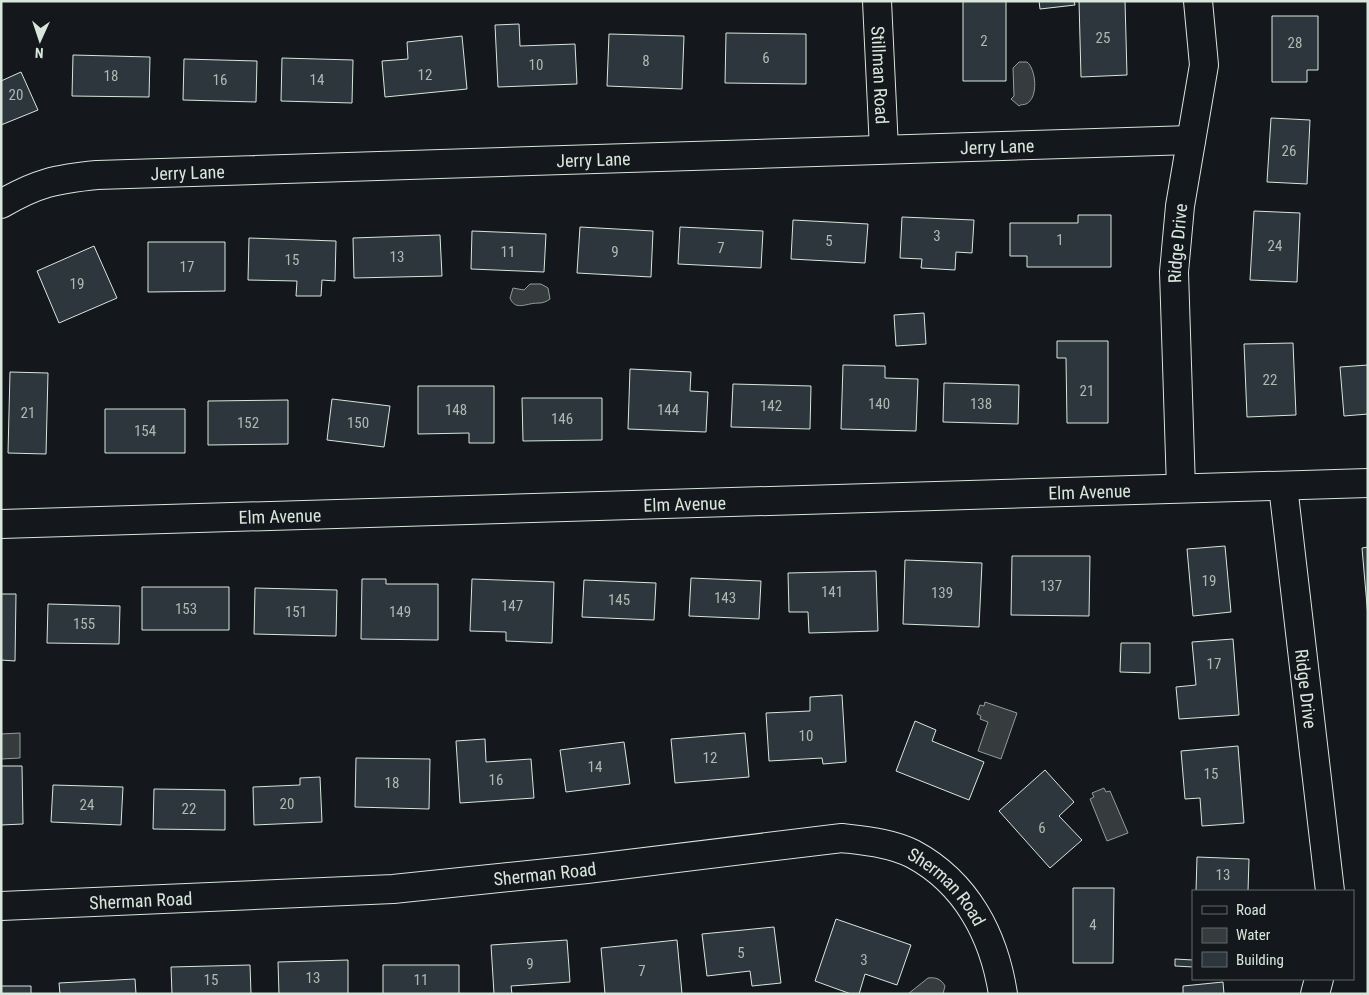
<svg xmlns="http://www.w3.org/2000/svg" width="1369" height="995" viewBox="0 0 1369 995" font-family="'Roboto Condensed',sans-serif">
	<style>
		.water { fill: #363b3e; stroke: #939e99 }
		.building { fill: #2c363c; stroke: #d8e6dc }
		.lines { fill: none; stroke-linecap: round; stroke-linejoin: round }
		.minor-casing { stroke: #d8e6dc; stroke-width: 30 }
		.minor { stroke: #14181c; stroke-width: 28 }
		.labels { text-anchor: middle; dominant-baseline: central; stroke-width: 4; stroke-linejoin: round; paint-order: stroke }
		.number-label { font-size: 15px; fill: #adbab4 }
		.street-label { font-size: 18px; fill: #d8e6dc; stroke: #14181c }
	</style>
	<rect width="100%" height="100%" fill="#14181c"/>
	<!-- water -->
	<path class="water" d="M1019 62H1027C1036 69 1039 98 1026 104 1024 105 1021 104 1019 106L1011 99 1014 96 1013 68Z
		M530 284H541L548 288 550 299C542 305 538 302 530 304 521 306 514 308 510 298L513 288 524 290Z
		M985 702 1017 713 1001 759 978 751 988 722 980 719 981 716 977 714 980 705 984 706Z
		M20 733V758L1 759V734Z
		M1104 788 1106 792 1110 791 1128 833 1107 841 1090 799 1094 797 1092 793Z
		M928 978C936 977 941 979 945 986L943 994H908Z"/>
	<!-- building -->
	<path class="building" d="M963 1H1006V81H963Z
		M1039 1H1074L1075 5 1040 9Z
		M1079 1H1125L1127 75 1081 77Z
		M1272 16H1318V70H1307V82H1272Z
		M519 24 520 46 575 44 577 84 498 87 495 25Z
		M726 33 806 34V84L725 83Z
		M609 34 684 36 682 89 607 86Z
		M462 36 467 89 385 97 382 61 408 59 407 42Z
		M73 55 150 57 149 97 72 96Z
		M282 58 353 60 352 103 281 101Z
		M184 59 257 61 256 102 183 100Z
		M21 72 38 110 1 125V81Z
		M1271 118 1310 120 1307 184 1267 182Z
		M1254 211 1300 213 1297 282 1250 280Z
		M1078 215H1111V267H1027V256H1010V223H1078Z
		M902 217 974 220 972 253 956 252 955 270 921 268 922 259 900 258Z
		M793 220 868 224 865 263 791 259Z
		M580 227 653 231 651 277 577 273Z
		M680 227 763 231 761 268 678 264Z
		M472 231 546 234 544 272 471 269Z
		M440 235 442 276 354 278 353 238Z
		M249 238 336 241 335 281 322 280 321 296H296L297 281 248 280Z
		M148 242H225V291L148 292Z
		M94 246 117 298 59 323 37 271Z
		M924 313 926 344 896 346 894 315Z
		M1057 341H1108V423H1067L1066 358H1057Z
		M1293 343 1296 415 1247 417 1244 344Z
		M843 365 885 366V378L918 379 916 431 841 429Z
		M1368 365V414L1344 416 1340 367Z
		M630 369 691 372 690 391 708 392 706 432 628 429Z
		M10 372 48 373 46 454 8 453Z
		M944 383 1019 385 1018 424 943 422Z
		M733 384 811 386 810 429 731 427Z
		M418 386H494V443H469V433L418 434Z
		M522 398H602V440L523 441Z
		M332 399 390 406 384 447 327 440Z
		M288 400V444L208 445V401Z
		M105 409H185V453H105Z
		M1225 546 1231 612 1193 616 1187 549Z
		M1368 547V617L1362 548Z
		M1012 556H1090L1089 616 1011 615Z
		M905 560 982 563 979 627 903 624Z
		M876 571 878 631 809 633 808 612H789L788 573Z
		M691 578 761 581 759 619 689 616Z
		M362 579H386V584H438V640L361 639Z
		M472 579 554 582 552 643 506 641V632L470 631Z
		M584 580 656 583 654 620 582 617Z
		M142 587H229V630H142Z
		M255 588 337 590 336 636 254 634Z
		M1 594H16L15 661 1 660Z
		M48 604 120 606 119 644 47 643Z
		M1233 639 1239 715 1179 719 1176 687 1196 685 1192 642Z
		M1121 643H1150V673L1120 672Z
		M842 695 846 762 823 764 822 758 769 761 766 713 810 711V697Z
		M915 721 936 730 932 741 984 762 969 800 896 771Z
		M745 733 749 777 675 783 671 739Z
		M485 739 486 762 531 759 534 798 460 803 456 741Z
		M624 742 630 784 566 792 560 750Z
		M1238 746 1244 823 1202 826 1200 798 1185 799 1181 751Z
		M356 758 430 759 429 809 355 807Z
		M1 766H22L23 824 1 825Z
		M1045 770 1074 802 1059 816 1082 840 1050 868 999 811Z
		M320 777 322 822 254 825 253 787 300 785V778Z
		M53 785 123 787 121 825 51 822Z
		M154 789 225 790V830L153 829Z
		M1197 857 1249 859 1248 891H1196Z
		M1073 888H1114L1113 963H1073Z
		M836 919 911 945 897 985 865 974 859 994H851L815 981Z
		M774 927 781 983 752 986 750 971 707 976 702 934Z
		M567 940 570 982 511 986 512 994H494L491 945Z
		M677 940 682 994H605L601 948Z
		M1175 959 1193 960V967L1175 966Z
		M348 960V994H279L278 962Z
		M250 965 251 994H172L171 967Z
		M383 965H459V994H383Z
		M135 979 136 994H60L59 983Z
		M1223 982 1224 994H1183V986Z
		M1 986H31V994H1Z"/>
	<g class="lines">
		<!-- minor casing -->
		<g class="minor-casing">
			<g id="minor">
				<path id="s1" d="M877 1 884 149"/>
				<path id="s2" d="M1 204C37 183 56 179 97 175L1191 140"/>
				<path id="s3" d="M1283 486 1330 891"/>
				<path id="s4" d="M1181 488 1174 272 1180 206 1204 65 1198 1"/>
				<path id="s5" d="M1 524 1368 483"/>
				<path id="s6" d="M1 906 393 889 587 869 842 838C866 841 891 843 913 854 967 883 994 936 1003 994"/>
				<path d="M1315 994 1319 979"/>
			</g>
		</g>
		<!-- minor -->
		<use href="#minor" class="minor"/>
	</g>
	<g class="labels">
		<!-- number labels -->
		<g class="number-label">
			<text x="1103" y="38">25</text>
			<text x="984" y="41">2</text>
			<text x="1295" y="43">28</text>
			<text x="766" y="58">6</text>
			<text x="646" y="61">8</text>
			<text x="536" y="65">10</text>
			<text x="425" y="75">12</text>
			<text x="111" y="76">18</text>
			<text x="220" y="80">16</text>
			<text x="317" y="80">14</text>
			<text x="16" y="95">20</text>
			<text x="1289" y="151">26</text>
			<text x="937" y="236">3</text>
			<text x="1060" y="240">1</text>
			<text x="829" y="241">5</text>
			<text x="1275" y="246">24</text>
			<text x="721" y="248">7</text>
			<text x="508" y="252">11</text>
			<text x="615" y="252">9</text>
			<text x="397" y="257">13</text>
			<text x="292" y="260">15</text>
			<text x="187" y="267">17</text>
			<text x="77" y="284">19</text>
			<text x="1270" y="380">22</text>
			<text x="1087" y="391">21</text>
			<text x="879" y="404">140</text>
			<text x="981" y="404">138</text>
			<text x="771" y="406">142</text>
			<text x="456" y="410">148</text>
			<text x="668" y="410">144</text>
			<text x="28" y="413">21</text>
			<text x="562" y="419">146</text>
			<text x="248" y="423">152</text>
			<text x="358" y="423">150</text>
			<text x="145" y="431">154</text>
			<text x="1209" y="581">19</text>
			<text x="1051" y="586">137</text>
			<text x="832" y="592">141</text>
			<text x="942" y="593">139</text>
			<text x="725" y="598">143</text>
			<text x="619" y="600">145</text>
			<text x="512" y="606">147</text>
			<text x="186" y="609">153</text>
			<text x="296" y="612">151</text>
			<text x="400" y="612">149</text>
			<text x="84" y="624">155</text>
			<text x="1214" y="664">17</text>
			<text x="806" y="736">10</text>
			<text x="710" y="758">12</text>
			<text x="595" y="767">14</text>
			<text x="1211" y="774">15</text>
			<text x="496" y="780">16</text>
			<text x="392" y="783">18</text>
			<text x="287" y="804">20</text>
			<text x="87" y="805">24</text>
			<text x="189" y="809">22</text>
			<text x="1042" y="828">6</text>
			<text x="1223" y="875">13</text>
			<text x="1093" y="925">4</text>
			<text x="741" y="953">5</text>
			<text x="864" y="960">3</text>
			<text x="530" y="964">9</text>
			<text x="642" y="971">7</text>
			<text x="313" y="978">13</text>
			<text x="211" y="980">15</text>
			<text x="421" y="980">11</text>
		</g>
		<!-- street labels -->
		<g class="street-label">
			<text stroke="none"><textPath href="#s1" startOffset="74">Stillman Road</textPath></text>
			<text stroke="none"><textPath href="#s2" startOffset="1002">Jerry Lane</textPath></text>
			<text stroke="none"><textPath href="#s2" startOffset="598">Jerry Lane</textPath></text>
			<text stroke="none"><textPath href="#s2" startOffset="192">Jerry Lane</textPath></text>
			<text stroke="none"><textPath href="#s4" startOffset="245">Ridge Drive</textPath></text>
			<text stroke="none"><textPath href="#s5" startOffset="1089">Elm Avenue</textPath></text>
			<text stroke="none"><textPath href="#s5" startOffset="684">Elm Avenue</textPath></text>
			<text stroke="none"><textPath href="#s5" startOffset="279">Elm Avenue</textPath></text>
			<text stroke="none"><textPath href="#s3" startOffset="204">Ridge Drive</textPath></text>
			<text stroke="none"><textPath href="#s6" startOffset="545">Sherman Road</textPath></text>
			<text stroke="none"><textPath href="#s6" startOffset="965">Sherman Road</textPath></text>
			<text stroke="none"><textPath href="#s6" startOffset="140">Sherman Road</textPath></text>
		</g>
	</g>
	<!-- border -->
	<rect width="1369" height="995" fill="none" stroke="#d8e6dc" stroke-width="5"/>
	<!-- legend -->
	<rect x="1192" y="890" width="162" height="90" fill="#14181c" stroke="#626a69"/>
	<rect x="1202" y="906" width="25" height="8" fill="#14181c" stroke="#626a69"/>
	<text x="1236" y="915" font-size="15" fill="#d8e6dc">Road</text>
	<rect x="1202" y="928" width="25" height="15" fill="#363b3e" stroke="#626a69"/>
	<text x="1236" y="940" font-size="15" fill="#d8e6dc">Water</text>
	<rect x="1202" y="952" width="25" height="15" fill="#2c363c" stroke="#626a69"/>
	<text x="1236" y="965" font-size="15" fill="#d8e6dc">Building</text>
	<!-- north arrow -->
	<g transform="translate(40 40) rotate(183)" stroke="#14181c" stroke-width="4" paint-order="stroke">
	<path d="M0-4L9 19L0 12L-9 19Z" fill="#d8e6dc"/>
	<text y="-8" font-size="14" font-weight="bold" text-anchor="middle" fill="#d8e6dc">N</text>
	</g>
</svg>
